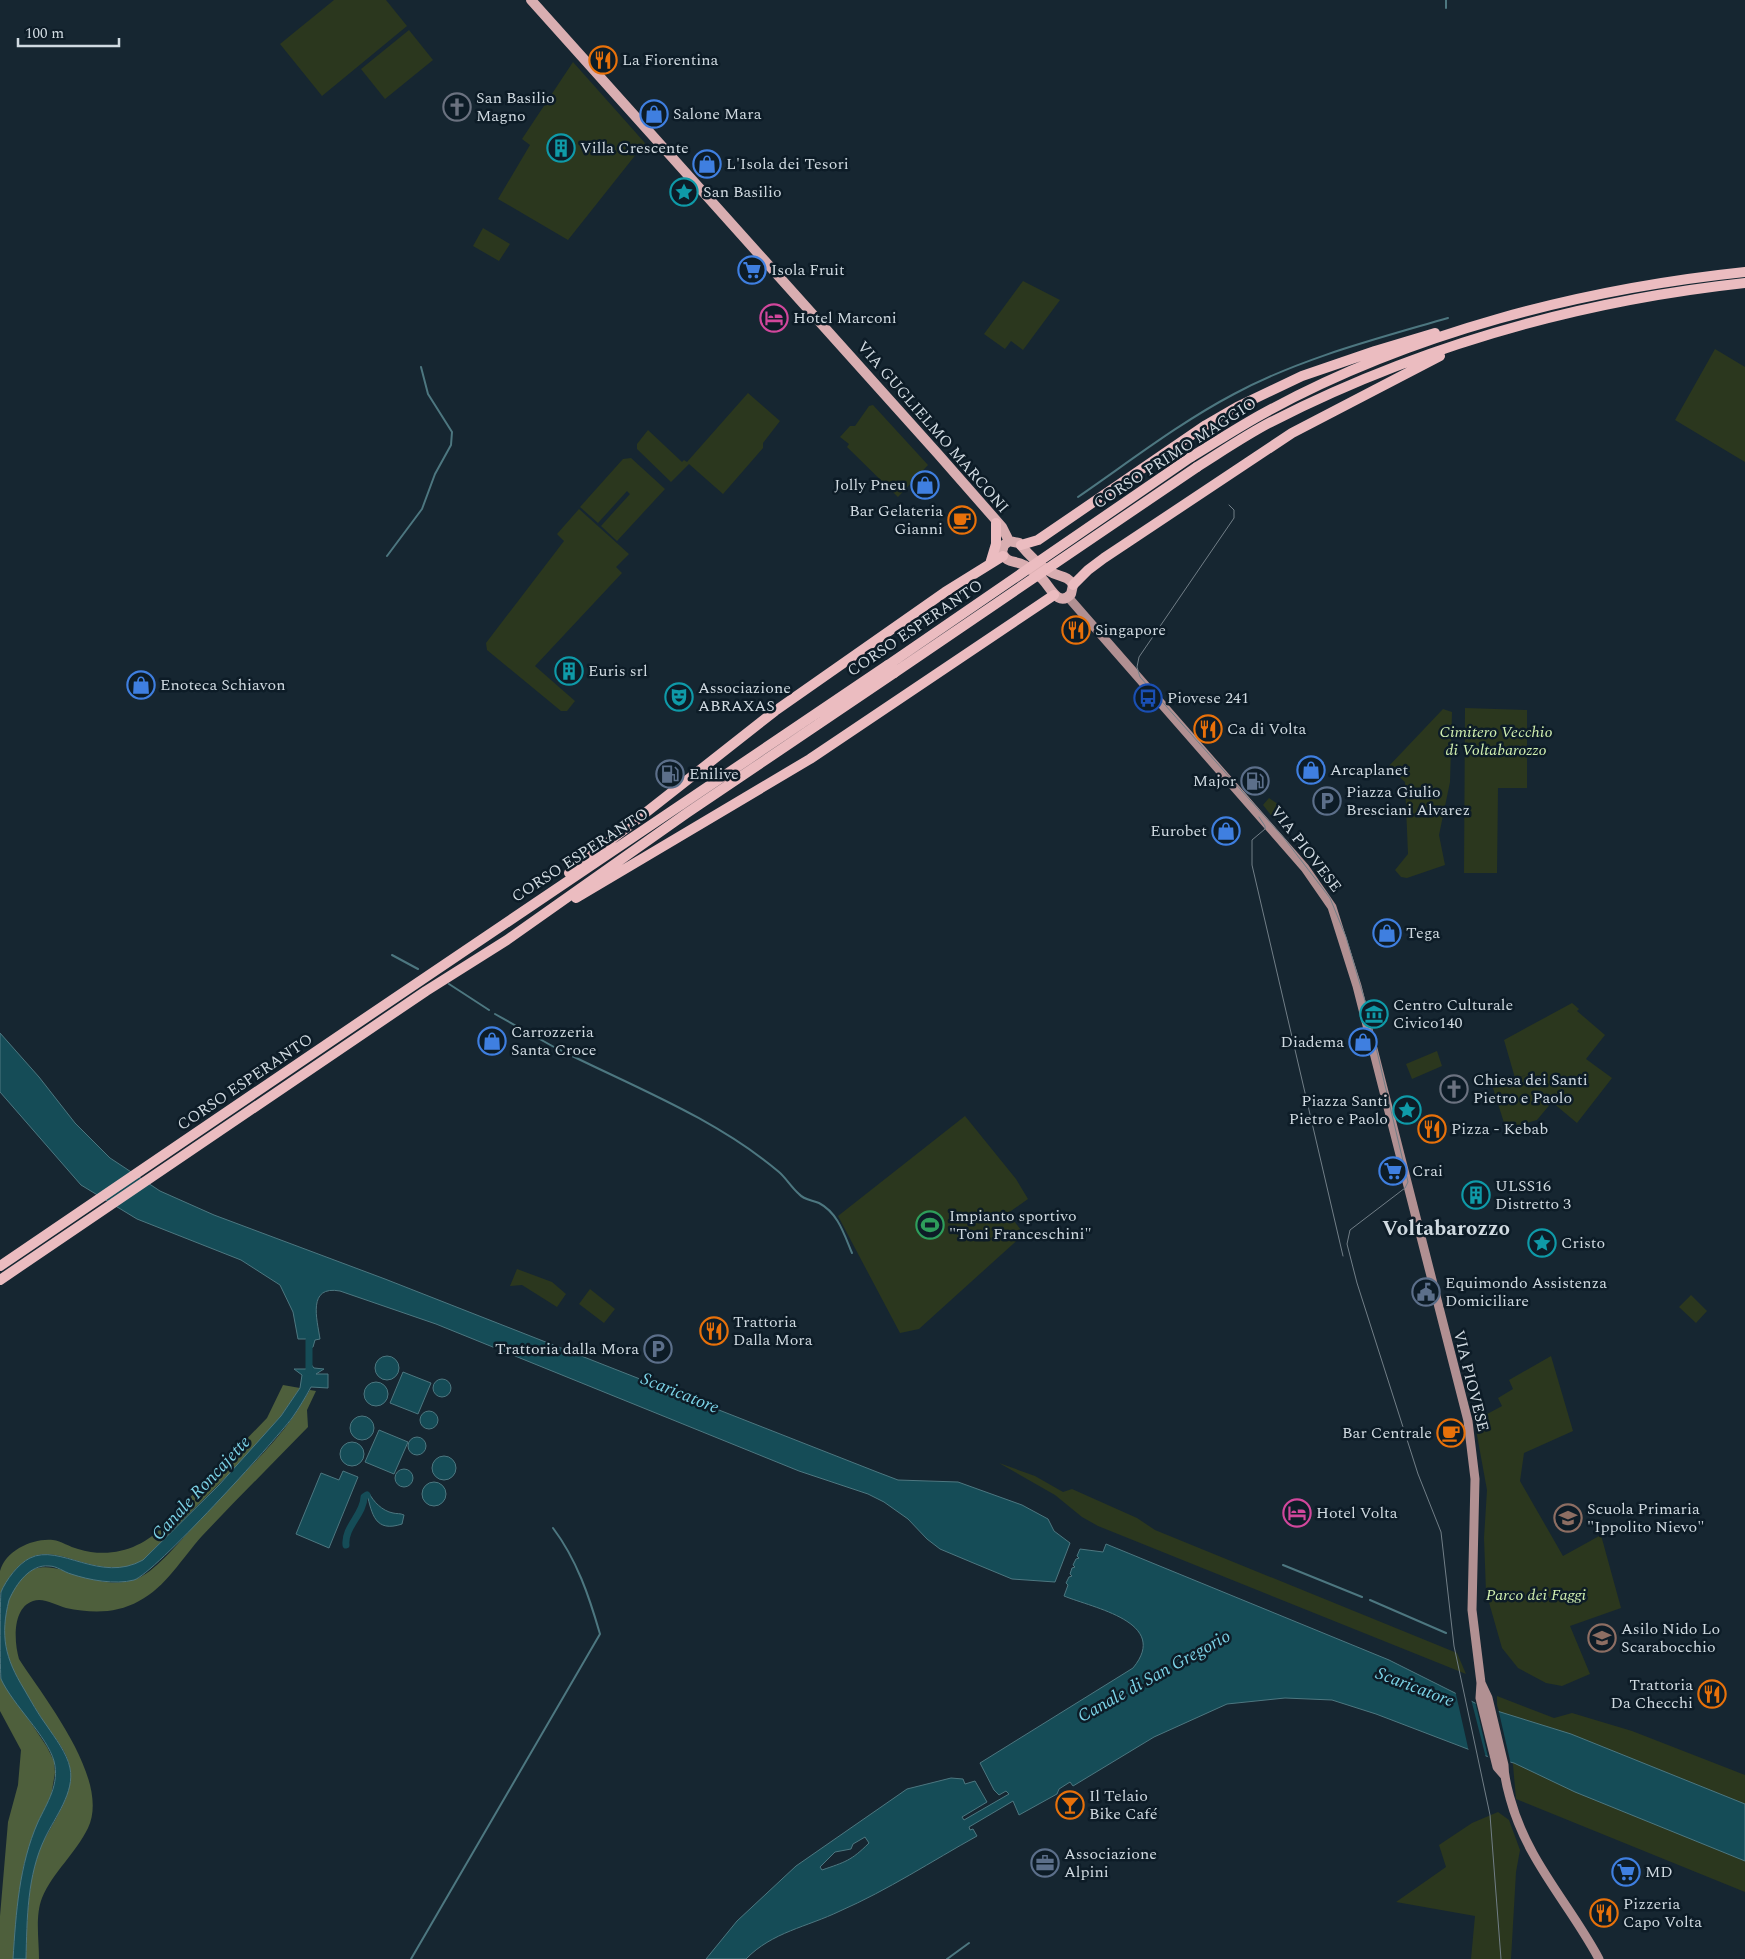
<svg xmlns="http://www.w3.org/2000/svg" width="1745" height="1959" viewBox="0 0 1745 1959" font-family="Spectral,serif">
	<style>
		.green { fill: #2b371e }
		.forest { fill: #4e5f3c }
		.water { fill: #154c57; stroke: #4d7780; fill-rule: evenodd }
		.pier { fill: #162631 }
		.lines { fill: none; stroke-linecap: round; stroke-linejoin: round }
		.stream { stroke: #4d7780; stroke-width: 2 }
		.canal { stroke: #154c57; stroke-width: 7 }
		.secondary { stroke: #b19092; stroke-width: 9 }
		.primary { stroke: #d9aeb1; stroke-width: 10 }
		.trunk { stroke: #ebbcc0; stroke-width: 10 }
		.tram { stroke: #717e87; stroke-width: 1 }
		.trunk-bridge { stroke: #ebbcc0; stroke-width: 10 }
		.labels { text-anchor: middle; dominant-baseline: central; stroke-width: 5; stroke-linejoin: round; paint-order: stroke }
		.poi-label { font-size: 16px; fill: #d0dae1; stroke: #0d1c27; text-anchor: start }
		.street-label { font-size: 16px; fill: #d0dae1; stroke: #0d1c27 }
		.park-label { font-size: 16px; font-style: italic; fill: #d0efb0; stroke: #0d1c27 }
		.water-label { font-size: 18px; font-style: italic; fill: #7cd3e7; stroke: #0d1c27 }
		.district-label { font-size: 21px; font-weight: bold; fill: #d0dae1; stroke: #0d1c27 }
	</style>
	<rect width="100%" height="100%" fill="#162631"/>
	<!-- green -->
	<path class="green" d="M334 0H386L407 26 322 96 280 44Z
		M409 30 433 60 385 99 361 69Z
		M573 62 645 143 568 240 498 199 530 145 522 139Z
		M483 228 510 244 499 261 473 246Z
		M1023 281 1060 300 1023 350 1011 341 1005 349 984 334Z
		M1715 349 1745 367V462L1675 420Z
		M748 393 780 421 763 443V448L723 494 689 464 671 482 637 449V444L648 430 682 462 684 460 687 462Z
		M873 405 928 465 898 497 847 447 849 444 840 437 850 426H855L869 406Z
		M631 458 665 489 617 541 601 526 630 494 627 491 598 523 580 507 623 459Z
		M579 509 629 554 616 567 622 573 535 666 575 701 567 711H561L487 650 486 643 564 541 557 534Z
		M1465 708 1527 710V788H1498L1497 873H1464Z
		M1443 709 1452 712 1450 782 1439 835 1445 865 1407 878 1401 877 1395 870 1408 854 1405 782 1388 767Z
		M1269 798 1284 808 1274 819 1263 805Z
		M1572 1003 1579 1009 1577 1011 1605 1035 1586 1059 1612 1078 1577 1123 1552 1102 1537 1120 1506 1129 1492 1085 1534 1073 1515 1078 1504 1040Z
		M1437 1051 1442 1066 1412 1079 1406 1064Z
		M965 1116 1016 1179 1028 1199 1008 1213 1024 1234 919 1329 900 1333 838 1216Z
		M517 1269 552 1282 566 1294 557 1307 522 1285 510 1286Z
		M590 1289 615 1309 604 1323 579 1304Z
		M1691 1295 1707 1311 1696 1323 1679 1307Z
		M1551 1356 1573 1431 1524 1453 1520 1481 1563 1556 1601 1535 1621 1608 1570 1626 1590 1674 1562 1686 1546 1683 1518 1668 1502 1648 1486 1592 1484 1538 1487 1490 1475 1424 1478 1419 1502 1406 1498 1398 1513 1389 1509 1380Z
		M999 1463 1035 1476 1063 1492 1072 1489 1137 1518 1155 1530 1457 1653 1466 1674 1098 1526 1082 1517 1055 1495Z
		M1497 1696 1554 1718 1572 1713 1632 1731 1745 1775V1892L1516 1799 1513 1765 1497 1705Z
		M1498 1812 1509 1820 1520 1850 1516 1872 1511 1959H1471L1475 1916 1396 1902 1446 1867 1439 1845 1472 1823Z"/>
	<!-- forest -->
	<path class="forest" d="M283 1385 300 1388 281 1416 238 1465 143 1560C100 1584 60 1542 30 1558 16 1565 7 1581 0 1594 0 1587 0 1577 0 1571 6 1550 33 1538 53 1540 61 1541 70 1547 78 1549 117 1561 152 1544 175 1513L267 1418Z
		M310 1390 316 1391 307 1410 308 1427C273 1463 237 1499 202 1536 183 1557 165 1588 139 1601 116 1614 91 1613 66 1608 56 1605 43 1597 33 1601 12 1608 14 1642 19 1659 44 1698 111 1780 88 1828 76 1853 53 1872 42 1898 35 1916 39 1940 39 1959H26C27 1926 27 1892 36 1860 44 1831 75 1800 70 1768 68 1753 56 1739 47 1727 39 1715 32 1702 24 1690 8 1662 0 1641 6 1608 32 1524 84 1599 136 1579 157 1572 191 1528 207 1511 236 1480 269 1451 293 1417 299 1408 304 1399 310 1390Z
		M0 1676 47 1747 54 1761 55 1773 51 1796 33 1835 23 1868 13 1959H0V1916L8 1822 18 1785 21 1750 0 1711Z"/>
	<!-- water -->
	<path class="water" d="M0 1033 39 1077 75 1123 110 1158 160 1191 214 1215 385 1279 877 1472 898 1480 958 1482 983 1491 1022 1505 1048 1519 1054 1531 1070 1543 1055 1582 1012 1579 971 1562 940 1549 927 1539 908 1519 884 1502 868 1494 799 1471 436 1324 340 1291C307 1285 317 1319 320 1339L315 1340 313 1347 310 1348 307 1339H298L293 1312 280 1285 241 1260 137 1219 81 1185 0 1092Z
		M375 1368a12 12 0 1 1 24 0a12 12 0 1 1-24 0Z
		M309 1362 314 1368 324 1369 316 1374H328V1388L311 1387C305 1398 299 1408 292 1418 274 1442 154 1574 134 1580 115 1585 89 1580 71 1574 64 1572 57 1566 49 1566 30 1564 16 1584 9 1600 0 1636 5 1658 24 1689 31 1701 38 1714 47 1726 55 1738 67 1753 70 1768 75 1792 55 1817 45 1838 27 1875 27 1919 26 1959H13C16 1913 19 1865 38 1822 47 1803 60 1784 54 1761 47 1736 13 1705 1 1679 0 1673 0 1598 1 1592 6 1580 18 1564 30 1558 60 1543 100 1584 143 1560L219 1485 281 1416 300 1388 302 1375 294 1369H306Z
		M403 1372 431 1383 418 1414 390 1403Z
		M433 1388a9 9 0 1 1 18 0a9 9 0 1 1-18 0Z
		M364 1394a12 12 0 1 1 24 0a12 12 0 1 1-24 0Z
		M420 1420a9 9 0 1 1 18 0a9 9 0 1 1-18 0Z
		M350 1428a12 12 0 1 1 24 0a12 12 0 1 1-24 0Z
		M379 1430 408 1442 394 1474 365 1462Z
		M408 1446a9 9 0 1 1 18 0a9 9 0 1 1-18 0Z
		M340 1454a12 12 0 1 1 24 0a12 12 0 1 1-24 0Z
		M432 1468a12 12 0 1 1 24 0a12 12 0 1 1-24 0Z
		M395 1478a9 9 0 1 1 18 0a9 9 0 1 1-18 0Z
		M343 1471 358 1477 329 1548 296 1534 321 1473 339 1480Z
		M422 1494a12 12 0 1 1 24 0a12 12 0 1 1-24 0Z
		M369 1493C373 1501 382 1511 393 1513 397 1514 400 1513 404 1515L402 1524C375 1533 372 1514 367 1494Z
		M1106 1544 1389 1660 1481 1706 1571 1734 1745 1804V1861L1575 1792 1514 1763 1486 1756 1376 1714 1332 1700 1285 1698 1227 1704 1154 1737 1073 1786 1070 1782 1059 1789 1057 1794 1019 1815 1013 1801 969 1827 970 1830 973 1829 977 1836C932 1861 888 1890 840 1911 807 1927 772 1932 746 1959H706L737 1921 796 1866 907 1789 951 1778 963 1779 965 1784 975 1781 987 1802 962 1817 964 1820 1009 1794 1006 1791 999 1795 994 1790 980 1763 1133 1668C1171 1622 1093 1608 1064 1596L1068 1585 1066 1583 1069 1577 1072 1576 1070 1574 1072 1568 1075 1567 1073 1565 1076 1559 1079 1558 1077 1556 1080 1549 1103 1552ZM865 1837 869 1843C851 1861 845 1862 822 1870L820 1867 835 1852 851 1849 853 1844Z"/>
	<!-- pier -->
	<path class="pier" d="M1455 1690 1471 1699 1486 1758 1469 1752Z
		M1475 1701 1498 1708 1511 1765 1488 1757Z"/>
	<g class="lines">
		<!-- stream -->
		<path class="stream" d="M1446 8V0
			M1078 497C1129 462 1179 423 1234 394 1301 358 1376 339 1448 318
			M387 556 422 509 435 474 451 445 452 432 428 394 421 367
			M392 955 418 969
			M449 984 489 1010
			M495 1014 554 1047
			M560 1050C634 1087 715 1118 779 1172 786 1178 791 1187 799 1194 804 1200 812 1200 819 1203 838 1213 844 1234 852 1253
			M1283 1565 1362 1597
			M1370 1600 1446 1633
			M411 1959 600 1634C589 1596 577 1560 553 1528
			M947 1959 969 1943"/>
		<!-- canal -->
		<path class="canal" d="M309 1371V1340
			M346 1545C344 1527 364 1514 364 1497L367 1495"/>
		<!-- secondary -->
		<path class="secondary" d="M1068 597 1305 868 1332 907 1357 986 1468 1421 1475 1479 1472 1610 1481 1683 1480 1698 1497 1767 1504 1775
			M1481 1683 1488 1698 1504 1765C1504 1777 1507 1787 1510 1798 1527 1861 1569 1903 1599 1959"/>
		<!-- primary -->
		<path class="primary" d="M531 0 938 454 1002 527 1009 541
			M1009 541 1019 543C1028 554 1037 564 1049 571 1058 577 1068 575 1073 585L1071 594C1057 609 1049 583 1040 577 1035 573 1030 568 1024 565 1015 560 1006 564 1002 552L1004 545Z"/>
		<!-- trunk -->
		<path class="trunk" d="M1191 457C1216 442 1240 426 1266 412 1410 333 1582 289 1745 272
			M1197 467C1221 452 1246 435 1271 422 1420 346 1579 301 1745 283
			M1021 545 1038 540 1206 425 1237 407 1302 376 1375 351 1435 333
			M990 564 996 544V523
			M1073 585 1088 570 1104 558 1292 433 1440 356
			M569 873 775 711 945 592 1003 556
			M576 898 810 759 1054 595
			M0 1266C295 1064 592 866 888 665
			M0 1280 426 991 507 940 687 813 894 673"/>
		<!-- tram -->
		<path class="tram" d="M1229 505 1234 510V518L1139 657 1137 667 1140 677 1284 838 1330 898 1346 937 1365 1001 1408 1182 1405 1188 1350 1230 1347 1244 1357 1283 1418 1474 1441 1532 1454 1646 1490 1815 1501 1959
			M1259 817 1265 826V829L1252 840V865L1343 1256"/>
		<!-- trunk-bridge -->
		<path class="trunk-bridge" d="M888 665 1191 457
			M894 673 1197 467"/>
	</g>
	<!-- icons -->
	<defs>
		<g id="restaurant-ring" transform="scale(1.4375)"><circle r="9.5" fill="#0d1c27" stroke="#e8710a" stroke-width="1.5"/><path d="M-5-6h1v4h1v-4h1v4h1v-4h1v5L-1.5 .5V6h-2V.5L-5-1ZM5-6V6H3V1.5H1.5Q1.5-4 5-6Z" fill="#e8710a"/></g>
		<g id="church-ring" transform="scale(1.4375)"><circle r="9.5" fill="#0d1c27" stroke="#6b7280" stroke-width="1.5"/><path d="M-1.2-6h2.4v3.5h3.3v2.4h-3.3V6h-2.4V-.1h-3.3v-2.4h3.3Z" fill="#6b7280"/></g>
		<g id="shop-ring" transform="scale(1.4375)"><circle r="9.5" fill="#0d1c27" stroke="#3f7fe0" stroke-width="1.5"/><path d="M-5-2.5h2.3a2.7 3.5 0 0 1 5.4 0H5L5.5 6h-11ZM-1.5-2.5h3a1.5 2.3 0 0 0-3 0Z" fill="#3f7fe0"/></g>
		<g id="building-ring" transform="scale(1.4375)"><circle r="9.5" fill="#0d1c27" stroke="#0f9aa8" stroke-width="1.5"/><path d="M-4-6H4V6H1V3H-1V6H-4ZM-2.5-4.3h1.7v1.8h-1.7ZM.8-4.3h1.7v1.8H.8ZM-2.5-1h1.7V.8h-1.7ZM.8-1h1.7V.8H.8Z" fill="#0f9aa8"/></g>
		<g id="sight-ring" transform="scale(1.4375)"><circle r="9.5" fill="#0d1c27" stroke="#0f9aa8" stroke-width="1.5"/><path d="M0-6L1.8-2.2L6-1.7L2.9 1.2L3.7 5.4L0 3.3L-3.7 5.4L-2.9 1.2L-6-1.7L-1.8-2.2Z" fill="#0f9aa8"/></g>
		<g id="supermarket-ring" transform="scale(1.4375)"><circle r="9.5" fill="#0d1c27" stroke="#3f7fe0" stroke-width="1.5"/><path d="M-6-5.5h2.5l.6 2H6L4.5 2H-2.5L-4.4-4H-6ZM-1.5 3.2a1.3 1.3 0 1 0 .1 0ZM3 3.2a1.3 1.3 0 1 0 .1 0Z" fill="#3f7fe0"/></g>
		<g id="hotel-ring" transform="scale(1.4375)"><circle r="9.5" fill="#0d1c27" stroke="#d1479c" stroke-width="1.5"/><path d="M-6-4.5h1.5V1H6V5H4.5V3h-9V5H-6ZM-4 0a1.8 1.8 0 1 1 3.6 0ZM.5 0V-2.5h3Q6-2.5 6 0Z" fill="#d1479c"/></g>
		<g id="cafe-ring" transform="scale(1.4375)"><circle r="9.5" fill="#0d1c27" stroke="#e8710a" stroke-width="1.5"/><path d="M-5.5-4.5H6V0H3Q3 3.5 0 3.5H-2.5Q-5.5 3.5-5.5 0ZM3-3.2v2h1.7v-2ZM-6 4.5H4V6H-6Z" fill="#e8710a"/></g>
		<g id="theatre-ring" transform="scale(1.4375)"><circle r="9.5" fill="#0d1c27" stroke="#0f9aa8" stroke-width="1.5"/><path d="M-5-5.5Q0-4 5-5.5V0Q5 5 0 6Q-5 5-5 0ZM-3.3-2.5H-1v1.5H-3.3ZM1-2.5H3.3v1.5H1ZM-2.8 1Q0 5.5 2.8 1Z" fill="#0f9aa8"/></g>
		<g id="bus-ring" transform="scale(1.4375)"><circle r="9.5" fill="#0d1c27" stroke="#1a4fb4" stroke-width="1.5"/><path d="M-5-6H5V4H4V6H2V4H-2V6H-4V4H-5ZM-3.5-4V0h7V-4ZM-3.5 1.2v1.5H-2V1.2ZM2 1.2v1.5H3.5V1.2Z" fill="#1a4fb4"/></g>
		<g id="fuel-ring" transform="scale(1.4375)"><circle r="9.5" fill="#0d1c27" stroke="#5c6f8a" stroke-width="1.5"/><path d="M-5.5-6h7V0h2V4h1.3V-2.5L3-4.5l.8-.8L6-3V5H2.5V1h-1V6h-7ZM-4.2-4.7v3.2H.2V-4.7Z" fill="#5c6f8a"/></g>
		<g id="parking-ring" transform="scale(1.4375)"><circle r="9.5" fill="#0d1c27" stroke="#5c6f8a" stroke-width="1.5"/><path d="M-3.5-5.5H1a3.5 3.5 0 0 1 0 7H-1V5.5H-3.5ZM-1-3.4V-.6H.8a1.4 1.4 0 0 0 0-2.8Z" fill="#5c6f8a"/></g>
		<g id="museum-ring" transform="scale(1.4375)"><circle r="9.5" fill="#0d1c27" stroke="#0f9aa8" stroke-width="1.5"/><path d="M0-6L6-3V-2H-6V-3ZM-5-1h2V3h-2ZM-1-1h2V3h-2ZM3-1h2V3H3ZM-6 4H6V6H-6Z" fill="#0f9aa8"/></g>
		<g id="stadium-ring" transform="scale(1.4375)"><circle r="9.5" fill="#0d1c27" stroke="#2e9e5b" stroke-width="1.5"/><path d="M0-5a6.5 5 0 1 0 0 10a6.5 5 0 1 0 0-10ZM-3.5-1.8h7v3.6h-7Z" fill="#2e9e5b"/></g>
		<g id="civic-ring" transform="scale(1.4375)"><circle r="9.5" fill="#0d1c27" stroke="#5c6f8a" stroke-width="1.5"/><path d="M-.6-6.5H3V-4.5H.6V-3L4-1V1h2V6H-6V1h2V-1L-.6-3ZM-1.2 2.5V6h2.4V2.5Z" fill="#5c6f8a"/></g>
		<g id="school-ring" transform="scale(1.4375)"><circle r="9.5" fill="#0d1c27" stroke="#8d6e63" stroke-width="1.5"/><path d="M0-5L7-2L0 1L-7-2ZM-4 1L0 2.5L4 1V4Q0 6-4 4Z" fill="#8d6e63"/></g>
		<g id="bar-ring" transform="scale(1.4375)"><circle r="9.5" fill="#0d1c27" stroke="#e8710a" stroke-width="1.5"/><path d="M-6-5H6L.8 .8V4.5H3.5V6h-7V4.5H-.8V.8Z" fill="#e8710a"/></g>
		<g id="office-ring" transform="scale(1.4375)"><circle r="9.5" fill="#0d1c27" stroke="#5c6f8a" stroke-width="1.5"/><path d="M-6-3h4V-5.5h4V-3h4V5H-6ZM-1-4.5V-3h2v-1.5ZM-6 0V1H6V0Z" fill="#5c6f8a"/></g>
	</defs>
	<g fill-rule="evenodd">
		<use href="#restaurant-ring" x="603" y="60"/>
		<use href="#church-ring" x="457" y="107"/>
		<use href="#shop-ring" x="654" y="114"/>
		<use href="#building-ring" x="561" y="148"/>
		<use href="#shop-ring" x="707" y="164"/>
		<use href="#sight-ring" x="684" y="192"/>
		<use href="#supermarket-ring" x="752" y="270"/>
		<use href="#hotel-ring" x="774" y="318"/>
		<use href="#shop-ring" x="925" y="485"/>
		<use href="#cafe-ring" x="962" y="520"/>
		<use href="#restaurant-ring" x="1076" y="630"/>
		<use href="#building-ring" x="569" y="671"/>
		<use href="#shop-ring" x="141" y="685"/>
		<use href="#theatre-ring" x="679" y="697"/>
		<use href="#bus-ring" x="1148" y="698"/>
		<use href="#restaurant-ring" x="1208" y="729"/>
		<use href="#shop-ring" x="1311" y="770"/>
		<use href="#fuel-ring" x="670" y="774"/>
		<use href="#fuel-ring" x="1255" y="781"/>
		<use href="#parking-ring" x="1327" y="801"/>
		<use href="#shop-ring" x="1226" y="831"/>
		<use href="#shop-ring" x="1387" y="933"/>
		<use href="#museum-ring" x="1374" y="1014"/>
		<use href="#shop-ring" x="492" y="1041"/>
		<use href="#shop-ring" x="1363" y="1042"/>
		<use href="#church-ring" x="1454" y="1089"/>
		<use href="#sight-ring" x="1407" y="1110"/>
		<use href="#restaurant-ring" x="1432" y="1129"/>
		<use href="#supermarket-ring" x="1393" y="1171"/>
		<use href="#building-ring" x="1476" y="1195"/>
		<use href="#stadium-ring" x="930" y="1225"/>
		<use href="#sight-ring" x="1542" y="1243"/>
		<use href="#civic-ring" x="1426" y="1292"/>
		<use href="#restaurant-ring" x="714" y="1331"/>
		<use href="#parking-ring" x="658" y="1349"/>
		<use href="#cafe-ring" x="1451" y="1433"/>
		<use href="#hotel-ring" x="1297" y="1513"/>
		<use href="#school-ring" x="1568" y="1518"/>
		<use href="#school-ring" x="1602" y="1638"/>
		<use href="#restaurant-ring" x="1712" y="1694"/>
		<use href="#bar-ring" x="1070" y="1805"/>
		<use href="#office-ring" x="1045" y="1863"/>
		<use href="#supermarket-ring" x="1626" y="1872"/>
		<use href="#restaurant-ring" x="1604" y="1913"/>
	</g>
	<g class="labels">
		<!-- poi labels -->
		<g class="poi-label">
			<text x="622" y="60">La Fiorentina</text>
			<text x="476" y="98">San Basilio<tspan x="476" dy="18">Magno</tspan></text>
			<text x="673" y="114">Salone Mara</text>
			<text x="580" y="148">Villa Crescente</text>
			<text x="726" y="164">L'Isola dei Tesori</text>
			<text x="703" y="192">San Basilio</text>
			<text x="771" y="270">Isola Fruit</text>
			<text x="793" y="318">Hotel Marconi</text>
			<text x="906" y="485" text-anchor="end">Jolly Pneu</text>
			<text x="943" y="511" text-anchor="end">Bar Gelateria<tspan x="943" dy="18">Gianni</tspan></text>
			<text x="1095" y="630">Singapore</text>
			<text x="588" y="671">Euris srl</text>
			<text x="160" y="685">Enoteca Schiavon</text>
			<text x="698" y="688">Associazione<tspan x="698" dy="18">ABRAXAS</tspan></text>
			<text x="1167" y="698">Piovese 241</text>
			<text x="1227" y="729">Ca di Volta</text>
			<text x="1330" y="770">Arcaplanet</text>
			<text x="689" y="774">Enilive</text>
			<text x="1236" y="781" text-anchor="end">Major</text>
			<text x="1346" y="792">Piazza Giulio<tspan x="1346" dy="18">Bresciani Alvarez</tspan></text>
			<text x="1207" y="831" text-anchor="end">Eurobet</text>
			<text x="1406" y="933">Tega</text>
			<text x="1393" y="1005">Centro Culturale<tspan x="1393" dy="18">Civico140</tspan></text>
			<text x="511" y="1032">Carrozzeria<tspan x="511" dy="18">Santa Croce</tspan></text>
			<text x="1344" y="1042" text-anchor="end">Diadema</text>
			<text x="1473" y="1080">Chiesa dei Santi<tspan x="1473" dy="18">Pietro e Paolo</tspan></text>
			<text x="1388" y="1101" text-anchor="end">Piazza Santi<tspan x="1388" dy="18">Pietro e Paolo</tspan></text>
			<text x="1451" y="1129">Pizza - Kebab</text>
			<text x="1412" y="1171">Crai</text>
			<text x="1495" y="1186">ULSS16<tspan x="1495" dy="18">Distretto 3</tspan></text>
			<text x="949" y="1216">Impianto sportivo<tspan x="949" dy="18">"Toni Franceschini"</tspan></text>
			<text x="1561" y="1243">Cristo</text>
			<text x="1445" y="1283">Equimondo Assistenza<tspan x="1445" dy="18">Domiciliare</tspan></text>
			<text x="733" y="1322">Trattoria<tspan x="733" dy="18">Dalla Mora</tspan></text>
			<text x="639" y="1349" text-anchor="end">Trattoria dalla Mora</text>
			<text x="1432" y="1433" text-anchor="end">Bar Centrale</text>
			<text x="1587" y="1509">Scuola Primaria<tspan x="1587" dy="18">"Ippolito Nievo"</tspan></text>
			<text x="1316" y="1513">Hotel Volta</text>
			<text x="1621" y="1629">Asilo Nido Lo<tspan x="1621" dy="18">Scarabocchio</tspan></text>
			<text x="1693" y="1685" text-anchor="end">Trattoria<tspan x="1693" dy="18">Da Checchi</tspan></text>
			<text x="1089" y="1796">Il Telaio<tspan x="1089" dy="18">Bike Café</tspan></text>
			<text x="1064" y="1854">Associazione<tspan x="1064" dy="18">Alpini</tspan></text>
			<text x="1645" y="1872">MD</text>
			<text x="1623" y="1904">Pizzeria<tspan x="1623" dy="18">Capo Volta</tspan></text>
		</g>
		<!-- street labels -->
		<g class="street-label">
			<text transform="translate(933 427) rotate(49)">VIA GUGLIELMO MARCONI</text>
			<text transform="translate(1175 453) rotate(-33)">CORSO PRIMO MAGGIO</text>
			<text transform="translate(915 628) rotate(-34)">CORSO ESPERANTO</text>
			<text transform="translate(1306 849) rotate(52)">VIA PIOVESE</text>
			<text transform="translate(580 855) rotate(-33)">CORSO ESPERANTO</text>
			<text transform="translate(245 1082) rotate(-34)">CORSO ESPERANTO</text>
			<text transform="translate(1471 1381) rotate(76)">VIA PIOVESE</text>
		</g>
		<!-- park labels -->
		<g class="park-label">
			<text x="1496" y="732">Cimitero Vecchio<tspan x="1496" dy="18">di Voltabarozzo</tspan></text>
			<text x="1536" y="1595">Parco dei Faggi</text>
		</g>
		<!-- water labels -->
		<g class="water-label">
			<text transform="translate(680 1393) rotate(22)">Scaricatore</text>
			<text transform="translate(201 1488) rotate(-47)">Canale Roncajette</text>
			<text transform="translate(1154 1676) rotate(-29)">Canale di San Gregorio</text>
			<text transform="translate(1415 1687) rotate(21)">Scaricatore</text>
		</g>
		<!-- district labels -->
		<g class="district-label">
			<text x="1446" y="1229">Voltabarozzo</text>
		</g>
	</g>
	<!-- scale -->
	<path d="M18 38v8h101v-8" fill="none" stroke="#d0dae1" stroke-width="2.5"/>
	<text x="25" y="38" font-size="15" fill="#d0dae1" stroke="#0d1c27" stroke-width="4" paint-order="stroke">100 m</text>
</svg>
